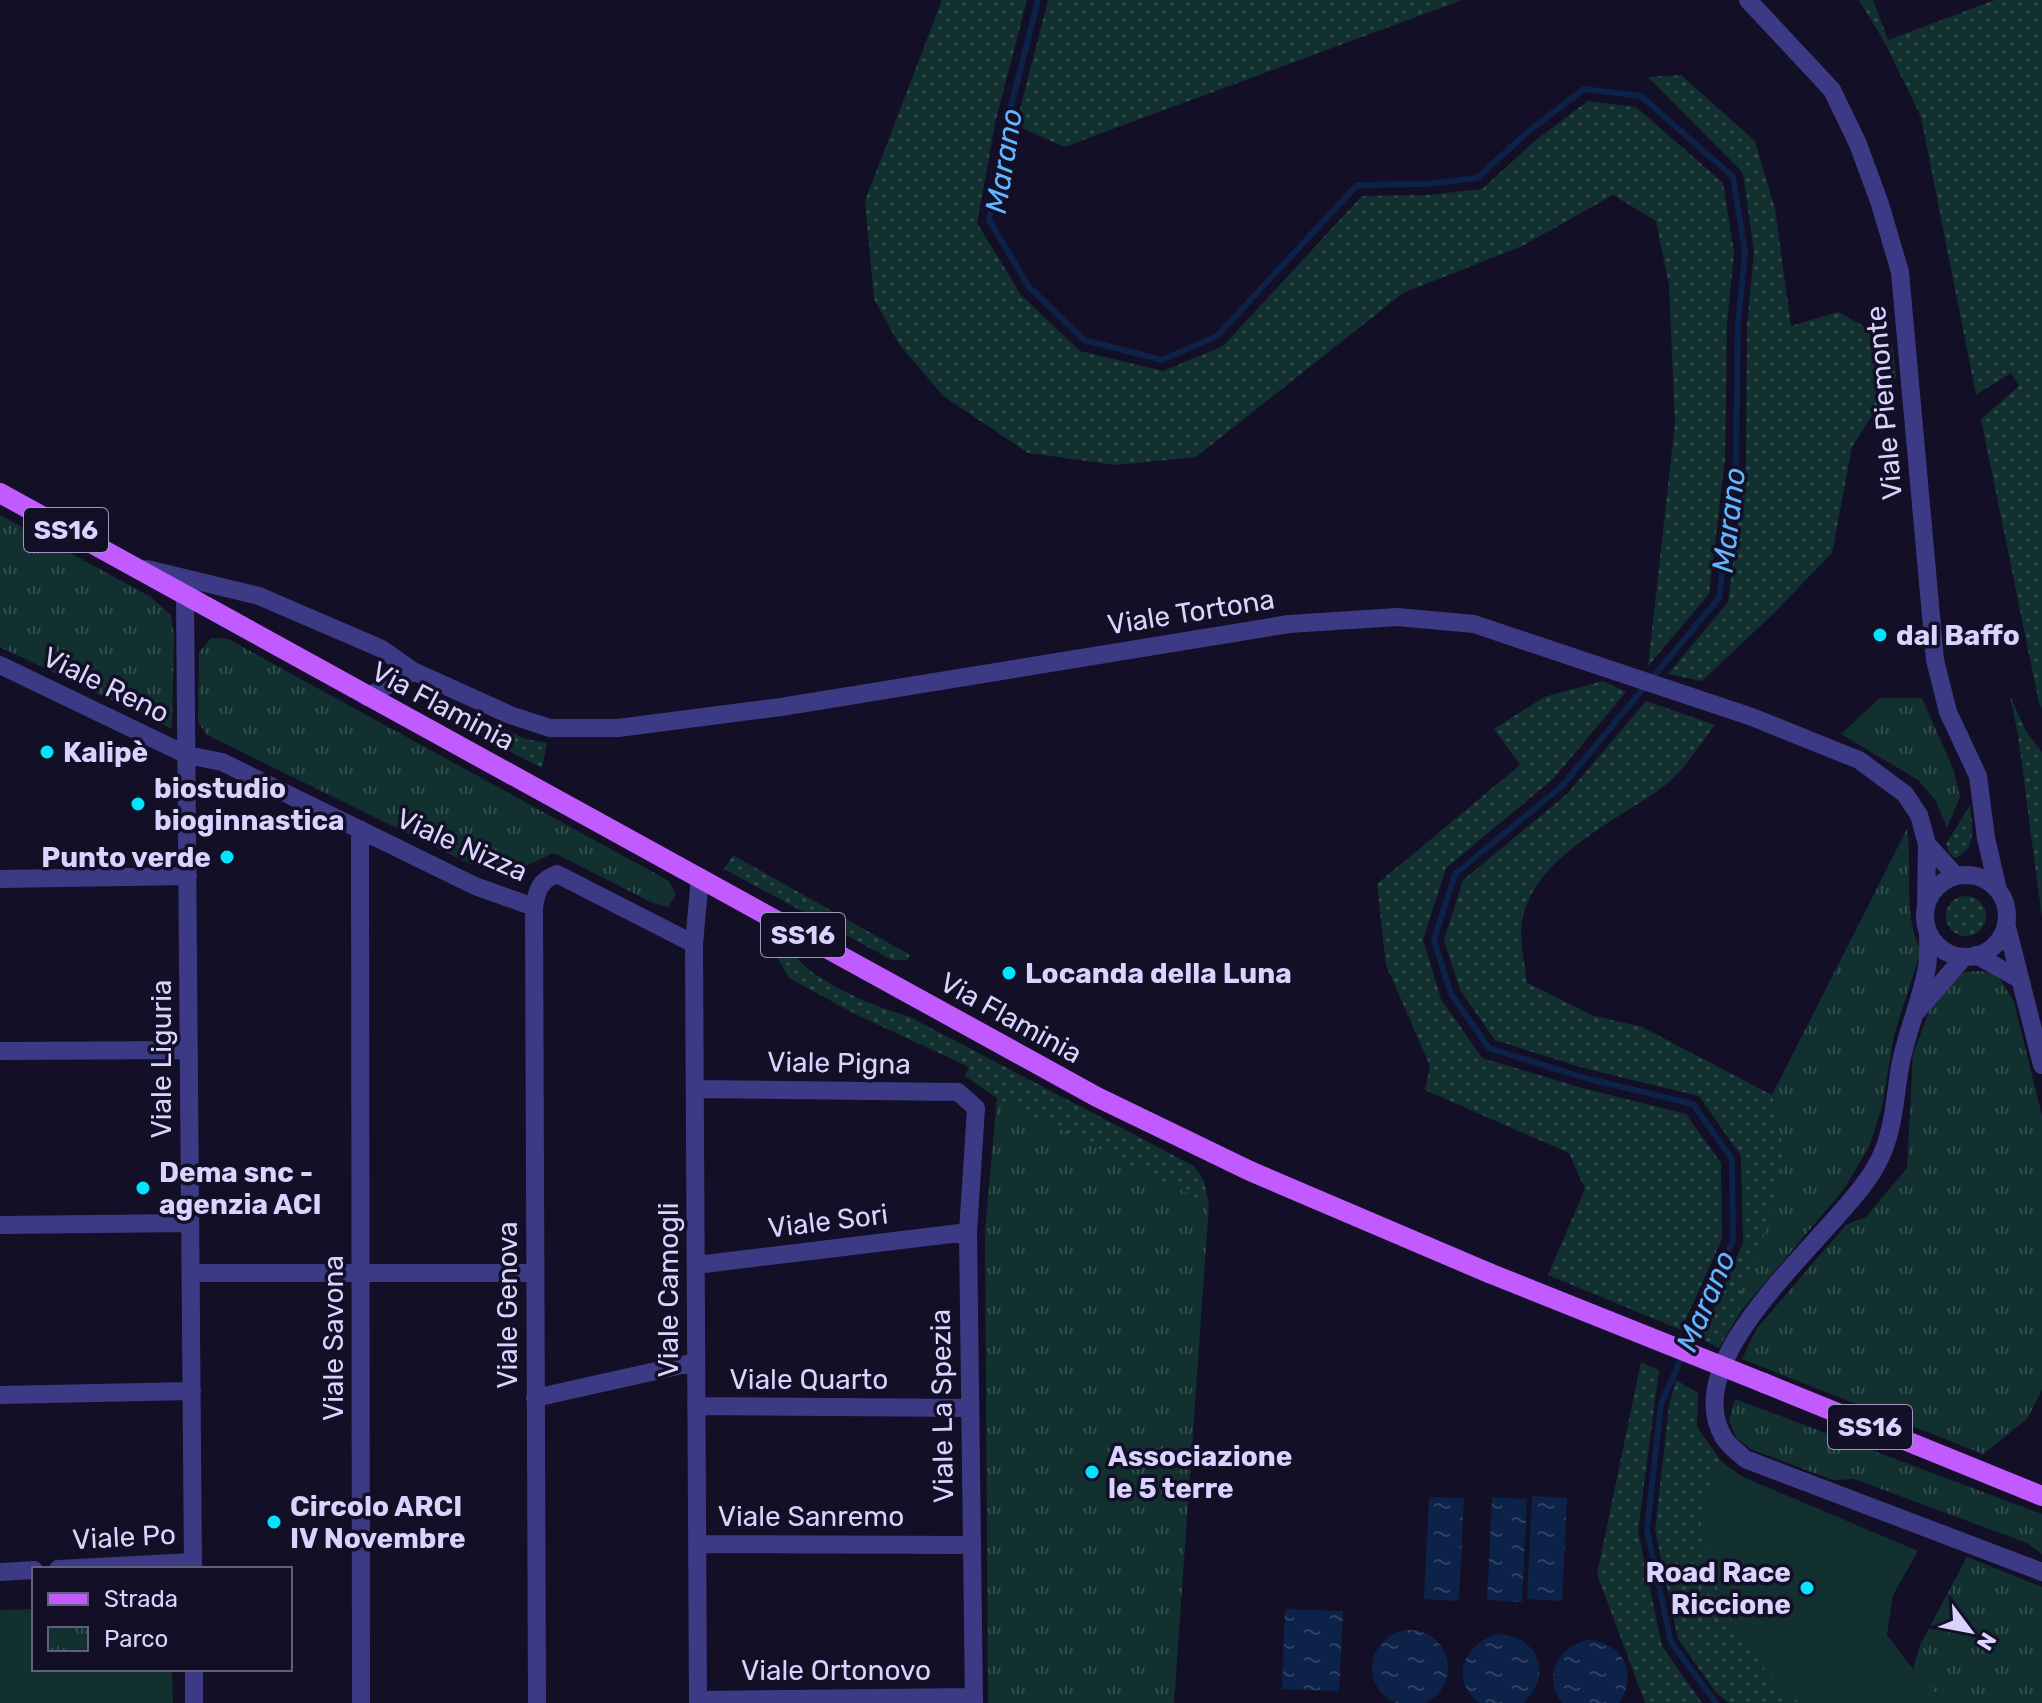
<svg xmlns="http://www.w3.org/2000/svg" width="2042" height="1703" viewBox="0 0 2042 1703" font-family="Rubik,sans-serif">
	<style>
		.grass { fill: url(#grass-dots) }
		.park { fill: url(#park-tufts) }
		.pitch { fill: #12302f }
		.water { fill: url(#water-ripples) }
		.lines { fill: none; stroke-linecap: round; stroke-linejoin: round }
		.stream { stroke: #0c2248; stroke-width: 6 }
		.minor { stroke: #3d3a85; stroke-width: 18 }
		.primary { stroke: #c25bff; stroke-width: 20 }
		.primary-bridge { stroke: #c25bff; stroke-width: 20 }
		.poi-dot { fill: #00e5ff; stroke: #130f26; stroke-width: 3 }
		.labels { text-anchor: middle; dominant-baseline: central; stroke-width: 7; stroke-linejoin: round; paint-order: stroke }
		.shield { fill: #130f26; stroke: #9e99be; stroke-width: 2 }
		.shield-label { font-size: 26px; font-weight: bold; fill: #d9d4ff }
		.street-label { font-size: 28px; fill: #d9d4ff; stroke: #130f26 }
		.poi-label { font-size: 28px; font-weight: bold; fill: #d9d4ff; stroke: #130f26; text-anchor: start }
		.water-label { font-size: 30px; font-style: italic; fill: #62b6ff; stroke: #130f26 }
	</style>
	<defs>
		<pattern id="grass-dots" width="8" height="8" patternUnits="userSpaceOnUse" patternTransform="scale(2)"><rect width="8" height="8" fill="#12302f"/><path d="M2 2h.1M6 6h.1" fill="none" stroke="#344d4e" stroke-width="1.8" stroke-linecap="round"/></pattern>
		<pattern id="park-tufts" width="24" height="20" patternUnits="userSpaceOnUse" patternTransform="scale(2)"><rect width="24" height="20" fill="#12302f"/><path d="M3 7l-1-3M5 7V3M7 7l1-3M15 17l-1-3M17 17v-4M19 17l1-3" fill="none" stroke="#344d4e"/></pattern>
		<pattern id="water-ripples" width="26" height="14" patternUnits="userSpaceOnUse" patternTransform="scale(2)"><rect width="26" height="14" fill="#0c2248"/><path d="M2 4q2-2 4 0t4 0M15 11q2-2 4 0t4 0" fill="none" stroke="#2f4163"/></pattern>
	</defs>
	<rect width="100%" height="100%" fill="#130f26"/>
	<!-- grass -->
	<path class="grass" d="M942 0H1027L996 119 977 223 1021 295 1080 351 1163 371 1223 346 1362 196 1428 195 1482 189 1537 139 1588 101 1636 107 1723 183 1734 253 1727 324 1725 460 1709 594 1648 666 1675 423 1669 285 1656 221 1613 195 1522 246 1403 293 1196 457 1116 465 1028 453 943 396 899 344 874 299 865 201Z
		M1048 0H1462L1064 147 1016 125Z
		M1859 0H1873L1888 40 1995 0H2042V708L2039 703 1981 419 2019 386 2011 373 1976 395 1921 117 1885 43Z
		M1681 75 1755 141 1775 209 1791 326 1838 312 1892 342 1896 377 1852 447 1832 553 1774 613 1702 681 1668 674 1728 602 1746 461 1747 325 1754 252 1743 173 1648 77Z
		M1603 681 1626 692 1553 779 1446 868 1423 940 1441 999 1482 1058 1582 1088 1686 1114 1721 1163 1722 1239 1681 1330 1548 1275 1585 1189 1569 1153 1425 1090 1430 1066 1386 965 1377 884 1520 765 1494 729 1544 697Z
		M2010 696 2026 731 2042 752V918L2018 735Z
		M435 697 526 739 547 743 542 768 428 709 425 700Z
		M1646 701 1715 725C1700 744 1684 771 1664 786 1617 821 1539 854 1523 916 1518 936 1525 963 1527 983L1591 1015 1642 1027 1772 1095 1784 1152 1768 1226 1738 1303 1741 1311 1719 1348 1700 1338 1743 1243 1741 1156 1699 1096 1587 1069 1495 1040 1460 990 1444 940 1463 880 1567 794Z
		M1970 805C1972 825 1978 849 1955 858L1949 853 1946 844Z
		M733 855 910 955 907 960H892L724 869Z
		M1946 916a20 20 0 1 1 40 0a20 20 0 1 1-40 0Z
		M778 945C793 952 800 963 812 972 839 991 877 1008 908 1016L1194 1166 1204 1181 1209 1204 997 1098 965 1076 969 1067 857 1015 789 978 774 952Z
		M1641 1362 1659 1370 1638 1531 1662 1646 1702 1703H1645L1597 1574Z
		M1676 1380 1698 1393 1697 1427 1722 1462 1715 1467 1787 1695 1802 1703H1729L1717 1694 1678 1639 1655 1530 1669 1406Z"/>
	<!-- park -->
	<path class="park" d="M0 515 151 597 171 615 174 636 172 729 0 647Z
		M211 638 228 639 669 881 676 895 668 907 653 903 554 853 508 874 468 863 207 735 198 722 199 652Z
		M1880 698H1922L1954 771 1960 797 1947 828 1936 801 1918 780 1841 734Z
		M1907 829C1913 869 1902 916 1921 951L1894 1035 1882 1107 1869 1147 1844 1189 1741 1311 1737 1303 1768 1226 1784 1152 1772 1095Z
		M1980 971 1992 973 2001 980 2014 1002 2042 1116V1390L2027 1419 1983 1454 1742 1359 1757 1328 1846 1225 1866 1217 1907 1168 1913 1054 1930 1009 1950 981 1963 972Z
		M997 1098 1209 1204 1174 1703H988L985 1230Z
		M1735 1399 2042 1514V1554L2027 1543 1854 1479 1833 1480 1750 1449 1736 1437 1729 1421Z
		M1967 1557 2042 1587V1703H1939L1941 1699 1913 1669 1920 1645Z"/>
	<!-- pitch -->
	<path class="pitch" d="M1722 1462 1743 1477 1918 1551 1893 1595 1887 1635 1913 1669 1941 1699 1939 1703H1802L1787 1695 1740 1640 1714 1581 1700 1520 1715 1467Z
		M34 1609V1669H172L173 1703H0V1610Z"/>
	<!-- water -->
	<path class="water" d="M1532 1496 1567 1498 1562 1601 1527 1599Z
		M1429 1497 1464 1498 1459 1601 1424 1599Z
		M1492 1497 1527 1499 1522 1602 1487 1600Z
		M1285 1609 1343 1611 1339 1691 1282 1689Z
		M1372 1668a38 38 0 1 1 76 0a38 38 0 1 1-76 0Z
		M1500 1634C1539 1638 1553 1675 1524 1703H1479C1448 1679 1465 1641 1500 1634Z
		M1589 1640C1623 1643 1639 1674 1619 1703H1562C1542 1676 1558 1646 1589 1640Z"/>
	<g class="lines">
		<!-- stream -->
		<path class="stream" d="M1038 0 1007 122 989 220 1029 287 1084 340 1162 360 1217 336 1357 185 1427 184 1477 178 1530 130 1584 89 1641 96 1733 177 1745 252 1738 324 1736 461 1719 598 1561 787 1455 874 1434 940 1451 994 1489 1048 1585 1078 1693 1104 1732 1159 1733 1241 1661 1404 1647 1531 1671 1642 1716 1703"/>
		<!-- minor -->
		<path class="minor" d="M1748 0 1832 90 1858 144 1880 204 1900 272 1935 660 1948 712 1978 776 1986 838 1998 890
			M147 569 259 596 382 649 413 671 510 715 550 728H618L781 707 1289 624 1397 617 1474 624 1752 717 1859 760 1905 794 1919 815 1927 844 1926 908
			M185 596 193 1569
			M0 665 187 755 222 762 475 886 534 907
			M367 697 413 671
			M360 829 361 1703
			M1927 844 1956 876
			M1925 916a41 41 0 1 1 82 0a41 41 0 1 1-82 0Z
			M0 879 188 876
			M2006 923 2042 1065
			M1928 931C1928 943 1929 955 1927 967 1921 1001 1906 1033 1900 1067 1894 1102 1894 1134 1876 1166 1840 1232 1673 1354 1724 1438 1729 1446 1739 1453 1745 1459L2042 1572
			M1976 955 2019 979
			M1918 1010 1964 957
			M0 1051 189 1050
			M695 1089 958 1092 976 1108 968 1232 974 1703
			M0 1225 190 1223
			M696 1265 968 1232
			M191 1273H535
			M0 1395 192 1391
			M535 1398 696 1362
			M696 1406 970 1408
			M697 1544 972 1545
			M58 1569 193 1562
			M0 1572 34 1570
			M194 1669V1703
			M698 1700 974 1697
			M537 1703 534 907C537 890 540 880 557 874L694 944
			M698 1703 694 944 700 877"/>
		<!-- primary -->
		<path class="primary" d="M0 493 1097 1097 1250 1171 1489 1273
			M1764 1383 2042 1496"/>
		<!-- primary-bridge -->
		<path class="primary-bridge" d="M1489 1273 1764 1383"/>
	</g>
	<!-- markers -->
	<g class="poi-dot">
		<circle cx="1880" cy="635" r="8"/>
		<circle cx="47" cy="752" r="8"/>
		<circle cx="138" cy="804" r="8"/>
		<circle cx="227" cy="857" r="8"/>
		<circle cx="1009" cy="973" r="8"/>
		<circle cx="143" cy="1188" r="8"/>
		<circle cx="1092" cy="1472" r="8"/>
		<circle cx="274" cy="1522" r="8"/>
		<circle cx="1807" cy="1588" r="8"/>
	</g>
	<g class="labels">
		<!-- shield labels -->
		<g class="shield">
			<rect x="24" y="508" width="84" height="44" rx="6"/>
			<rect x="761" y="913" width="84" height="44" rx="6"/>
			<rect x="1828" y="1405" width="84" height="44" rx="6"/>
		</g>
		<g class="shield-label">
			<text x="66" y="530">SS16</text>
			<text x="803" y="935">SS16</text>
			<text x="1870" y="1427">SS16</text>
		</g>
		<!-- street labels -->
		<g class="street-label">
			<text transform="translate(1884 403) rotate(-95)">Viale Piemonte</text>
			<text transform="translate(1191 612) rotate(-9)">Viale Tortona</text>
			<text transform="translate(106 685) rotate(26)">Viale Reno</text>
			<text transform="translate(443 706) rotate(28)">Via Flaminia</text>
			<text transform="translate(462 845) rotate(24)">Viale Nizza</text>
			<text transform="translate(1011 1018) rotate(29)">Via Flaminia</text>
			<text transform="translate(161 1059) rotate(-90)">Viale Liguria</text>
			<text transform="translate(839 1063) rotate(1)">Viale Pigna</text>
			<text transform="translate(828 1221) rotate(-7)">Viale Sori</text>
			<text transform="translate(668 1290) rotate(-90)">Viale Camogli</text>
			<text transform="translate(507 1305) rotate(-90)">Viale Genova</text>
			<text transform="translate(333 1338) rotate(-90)">Viale Savona</text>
			<text x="809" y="1379">Viale Quarto</text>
			<text transform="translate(942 1406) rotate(-91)">Viale La Spezia</text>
			<text x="811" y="1516">Viale Sanremo</text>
			<text transform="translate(124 1537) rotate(-3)">Viale Po</text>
			<text x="836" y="1670">Viale Ortonovo</text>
		</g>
		<!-- poi labels -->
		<g class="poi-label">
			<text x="1896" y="635">dal Baffo</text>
			<text x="63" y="752">Kalipè</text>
			<text x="154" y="788">biostudio<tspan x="154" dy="32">bioginnastica</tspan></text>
			<text x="211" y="857" text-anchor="end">Punto verde</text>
			<text x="1025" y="973">Locanda della Luna</text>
			<text x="159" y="1172">Dema snc -<tspan x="159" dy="32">agenzia ACI</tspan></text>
			<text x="1108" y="1456">Associazione<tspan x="1108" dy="32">le 5 terre</tspan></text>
			<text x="290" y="1506">Circolo ARCI<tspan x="290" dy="32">IV Novembre</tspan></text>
			<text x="1791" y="1572" text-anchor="end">Road Race<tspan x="1791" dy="32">Riccione</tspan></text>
		</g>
		<!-- water labels -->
		<g class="water-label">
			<text transform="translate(1004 161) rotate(-81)">Marano</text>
			<text transform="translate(1729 520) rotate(-83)">Marano</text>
			<text transform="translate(1706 1301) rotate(-67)">Marano</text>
		</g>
	</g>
	<!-- legend -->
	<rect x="32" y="1567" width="260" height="104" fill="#130f26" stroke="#625e7d" stroke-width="2"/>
	<rect x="48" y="1593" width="40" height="12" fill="#c25bff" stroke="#625e7d" stroke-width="2"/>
	<text x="104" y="1607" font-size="24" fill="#d9d4ff">Strada</text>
	<rect x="48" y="1627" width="40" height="24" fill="url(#park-tufts)" stroke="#625e7d" stroke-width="2"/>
	<text x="104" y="1647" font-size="24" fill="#d9d4ff">Parco</text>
	<!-- north arrow -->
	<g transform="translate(1970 1631) rotate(122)" stroke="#130f26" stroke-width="6" paint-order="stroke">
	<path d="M0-6L14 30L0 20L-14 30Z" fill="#d9d4ff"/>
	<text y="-12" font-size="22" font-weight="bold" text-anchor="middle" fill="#d9d4ff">N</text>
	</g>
</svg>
